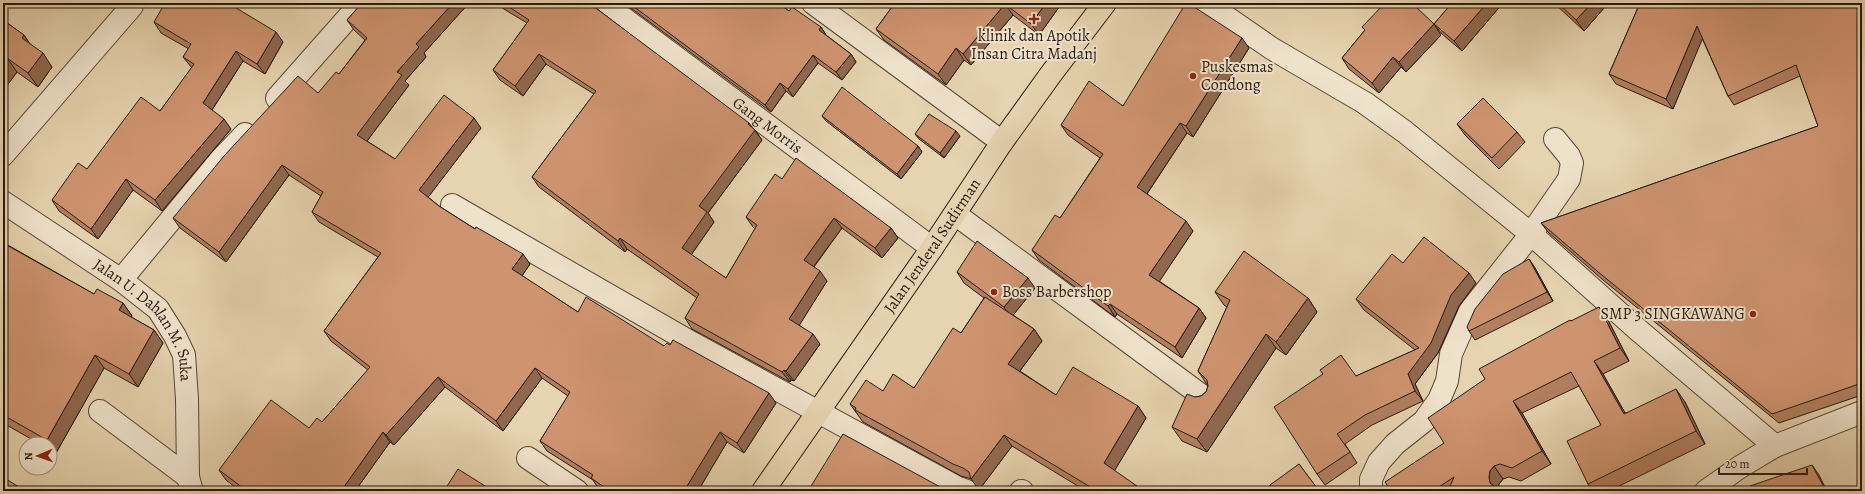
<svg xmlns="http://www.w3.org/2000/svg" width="1865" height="494" viewBox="0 0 1865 494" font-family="Alegreya,serif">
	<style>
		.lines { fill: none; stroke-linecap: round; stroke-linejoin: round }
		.minor-casing { stroke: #574837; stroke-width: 24 }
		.major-casing { stroke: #27190f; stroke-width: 24 }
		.minor { stroke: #efe2cb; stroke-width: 22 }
		.major { stroke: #e6d3af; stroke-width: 22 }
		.wall { fill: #b17f60; stroke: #27190f }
		.shaded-wall { fill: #90684e; stroke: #27190f }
		.building { fill: #ce9470; stroke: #27190f }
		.poi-dot { fill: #8f2418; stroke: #efe2cb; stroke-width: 1.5 }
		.labels { text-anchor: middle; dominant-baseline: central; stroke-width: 4; stroke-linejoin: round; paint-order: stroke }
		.poi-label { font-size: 16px; fill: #27190f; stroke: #efe2cb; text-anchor: start }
		.street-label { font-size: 16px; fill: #27190f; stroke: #efe2cb }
	</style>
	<rect width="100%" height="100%" fill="#e6d3af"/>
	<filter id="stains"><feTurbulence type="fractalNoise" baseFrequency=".005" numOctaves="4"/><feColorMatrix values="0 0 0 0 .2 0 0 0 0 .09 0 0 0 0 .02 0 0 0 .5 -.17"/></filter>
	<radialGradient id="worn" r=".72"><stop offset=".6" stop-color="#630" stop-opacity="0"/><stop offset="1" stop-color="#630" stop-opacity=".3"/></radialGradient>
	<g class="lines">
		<!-- minor casing -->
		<g class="minor-casing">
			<g id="minor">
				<path id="s1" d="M603 3 932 248"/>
				<path d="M813 3 1002 142"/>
				<path d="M1206 3 1271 48 1365 103 1405 132 1531 234 1637 329 1775 446"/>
				<path d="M277 98 361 3"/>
				<path d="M3 155 132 6"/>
				<path id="s2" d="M3 202 121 280 158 309 175 336 184 355 187 399 188 477 192 491"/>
				<path d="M452 205 692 343 956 487 967 491"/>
				<path d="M955 214 1205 398"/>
				<path d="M121 280 222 158 245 134"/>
				<path d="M100 411 188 477"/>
				<path d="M528 458 577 491"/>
				<path d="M1021 491H1022"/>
				<path d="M1371 491V479L1379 462 1395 444 1424 421 1439 400 1447 381 1451 354 1470 311 1531 234 1569 179 1572 163 1569 156 1555 139"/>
				<path d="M1706 491 1740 467 1775 446 1862 412"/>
			</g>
		</g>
		<!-- major casing -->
		<g class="major-casing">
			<g id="major">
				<path id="s3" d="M763 491 932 248 1002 142 1051 74 1105 3"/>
			</g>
		</g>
		<!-- minor -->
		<use href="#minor" class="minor"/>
		<!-- major -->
		<use href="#major" class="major"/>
	</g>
	<!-- wall -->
	<path class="wall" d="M362 3H469L424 53 426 57 405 81 409 85 367 141 395 159 481 128 428 197 439 206 530 264 522 276 578 312 664 346 776 403 744 453 727 442 698 491H603L598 488 593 480 547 451 540 441 568 396 542 378 503 431 445 387 394 445 390 442 355 491H240L226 480 219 470 322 422 368 370 331 341 324 331 378 257 319 222 312 212 321 196 289 175 226 262 180 228 173 218 318 93 339 74 365 40 354 30 347 20Z
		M494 3H574L576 4 592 5 755 130 762 140 708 213 714 222 691 255 726 278 755 229 753 227 746 217 782 179 891 228 898 238 882 258 842 228 814 267 827 281 799 325 820 344 794 381 791 380 790 382 692 329 685 318 697 298 627 249 625 252 539 187 532 177 594 94 546 64 523 96 500 80 493 70 527 23Z
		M624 3H778L789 11 821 27 826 35 851 54 856 62 842 80 818 63 793 97 786 91 771 112Z
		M894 3H1062L1039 35 1013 15 971 65 964 60 946 85 884 40 876 29 894 4Z
		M1452 3H1503L1462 51 1442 34 1434 24Z
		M1554 3H1600L1604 8 1584 31Z
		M1640 3H1862V395L1779 423 1603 280 1548 232 1541 223 1818 126 1800 76 1734 105 1728 96 1702 38 1673 109 1616 84 1609 74Z
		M3 20 24 35 30 44 52 67 38 87 17 72 3 91Z
		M154 22 283 42 265 74 243 61 212 110 231 129 162 211 133 190 98 239 59 211 52 200 87 169 160 111 192 68 183 57 189 49 161 33Z
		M1362 27 1441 35 1406 72 1401 67 1379 93 1349 69 1342 58 1365 30Z
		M1249 48 1193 137 1187 133 1147 194 1193 231 1159 281 1199 308 1206 318 1182 358 1117 314 1115 317 1039 260 1032 250 1060 218 1100 158 1068 135 1061 125 1123 106Z
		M822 116 918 146 922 152 901 179 826 121Z
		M1457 124 1517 132 1525 142 1499 169 1465 135Z
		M915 134 960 136 944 158 919 139Z
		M3 236 7 242 6 244 94 294 123 303 132 316 131 317 154 330 163 343 138 387 104 368 56 453 50 450V444H40L3 423Z
		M1529 259 1535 268 1553 301 1475 340 1469 331Z
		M1403 263 1476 283 1459 306 1438 353 1415 384 1423 401 1372 425 1345 444 1357 463 1325 485 1317 474 1356 376 1415 350 1364 310 1356 299Z
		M957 272 1035 288 1013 315 1034 329 1042 341 1020 371 1056 395 1138 406 1146 418 1114 471 1144 491H1086L1012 446 979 490 972 479 961 476 863 422 850 404 883 391 914 388 961 333 984 298 964 283Z
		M1215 292 1308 298 1317 312 1286 355 1276 348 1207 452 1182 441 1172 427 1195 397 1201 396 1206 392 1208 386 1198 371 1227 307 1224 305Z
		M1608 320 1629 361 1603 374 1625 413 1685 402 1705 444 1609 491H1592L1588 484 1601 425 1579 386 1522 413 1551 464 1521 481 1509 477 1503 479 1499 484 1498 488 1505 491H1520H1391L1444 443 1571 321Z
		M1299 464 1319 491H1270Z"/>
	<!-- shaded-wall -->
	<path class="shaded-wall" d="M453 3H469L424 53 426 57 405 81 409 85 364 145 357 135 416 44Z
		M1046 3H1062L1039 35 1031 24Z
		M1487 3H1503L1462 51 1454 41Z
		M1592 3H1600L1604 8 1584 31 1576 20Z
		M1005 4 1013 15 971 65 963 54Z
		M1434 24 1441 35 1406 72 1399 62Z
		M1697 26 1704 35 1673 109 1666 99Z
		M821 27 826 35 824 38 819 30Z
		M276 32 283 42 265 74 257 64Z
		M24 35 33 49 22 38Z
		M1242 38 1249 48 1193 137 1186 126Z
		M956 48 964 60 946 85 938 74Z
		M236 51 243 61 210 113 203 103Z
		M43 53 52 67 38 87 28 73Z
		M539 54 546 64 523 96 515 86Z
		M851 54 856 62 842 80 836 72Z
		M813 55 818 63 793 97 788 89Z
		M1393 57 1401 67 1379 93 1372 83Z
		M7 58 17 72 3 91V64Z
		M780 83 786 91 771 112 765 105Z
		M474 118 481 128 426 200 419 190Z
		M224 119 231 129 162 211 155 200Z
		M749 123 762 140 708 213 714 222 689 258 682 248 699 206Z
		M1180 123 1187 133 1144 198 1137 187Z
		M956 131 960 136 944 158 940 153Z
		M918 146 922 152 901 179 897 174Z
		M282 165 289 175 226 262 219 252Z
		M126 179 133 190 98 239 91 229Z
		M834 218 842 228 811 270 804 260Z
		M1186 221 1193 231 1157 285 1149 275Z
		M891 228 898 238 882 258 875 248Z
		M3 236 7 242 3 248Z
		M620 238 627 249 625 252 618 241Z
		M523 254 530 264 519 280 512 269Z
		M1529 259 1535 268 1553 301 1547 292Z
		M820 271 827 281 797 329 789 319Z
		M1469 273 1476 283 1459 306 1438 353 1415 384 1423 401 1415 391 1408 374 1451 295Z
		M1028 278 1035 288 1011 318 1004 307Z
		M1308 298 1317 312 1286 355 1276 342Z
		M123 303 132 316 128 323 119 310Z
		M1110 304 1117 314 1115 317 1108 306Z
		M1599 307 1608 320 1629 361 1620 348Z
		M1199 308 1206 318 1182 358 1175 347Z
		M1034 329 1042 341 1016 376 1008 364Z
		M154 330 163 343 138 387 129 374Z
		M813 334 820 344 794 381 786 371Z
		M1266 334 1276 348 1207 452 1197 439Z
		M95 355 104 368 56 453 47 440Z
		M1594 361 1603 374 1633 427 1624 414Z
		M535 368 542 378 503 431 496 421Z
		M784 370 791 380 790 382 782 372Z
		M438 377 445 387 394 445 386 435Z
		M1676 389 1685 402 1705 444 1696 431Z
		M769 393 776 403 744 453 737 443Z
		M1513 401 1522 413 1551 464 1542 451Z
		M1138 406 1146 418 1112 475 1104 463Z
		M383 432 390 442 355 491H341Z
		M720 432 727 442 698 491H684Z
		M1004 435 1012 446 979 490 971 479Z
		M1812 465 1819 475 1827 491H1826Z
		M1494 466 1503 479 1499 484 1498 489 1490 483 1489 477 1490 471Z
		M895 486 898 491H891Z"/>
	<!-- building -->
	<path class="building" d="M165 3H228L276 32 257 64 236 51 203 103 224 119 155 200 126 179 91 229 52 200 78 163 87 169 141 97 160 111 194 64 183 57 191 44 154 22Z
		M362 3H453L416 44 419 47 397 72 402 75 357 135 395 159 444 95 474 118 419 190 439 206 475 229 476 227 523 254 512 269 578 312 586 297 664 346 667 343 670 345 673 340 769 393 737 443 720 432 684 491H610L591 478 593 475 540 441 570 392 535 368 496 421 438 377 386 435 383 432 341 491H247L219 470 271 400 309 428 317 418 322 422 370 367 324 331 381 253 312 212 323 192 282 165 219 252 173 218 224 156 298 76 318 93 336 72 339 74 367 38 347 20Z
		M503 3H574L576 4V3H589L749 123 748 124 755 130 699 206 707 212 682 248 726 278 757 225 746 217 775 174 782 179 796 158 891 228 875 248 834 218 804 260 820 271 789 319 813 334 786 371 784 370 782 372 685 318 699 294 620 238 618 241 532 177 596 91 539 54 515 86 493 70 529 20Z
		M629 3H778L789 11 792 7 821 27 819 30 851 54 836 72 813 55 788 89 780 83 765 105Z
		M895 3H1046L1031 24 1005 4 963 54 956 48 938 74 876 29Z
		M1186 3H1188L1242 38 1186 126 1180 123 1137 187 1186 221 1149 275 1199 308 1175 347 1110 304 1108 306 1032 250 1055 215 1060 218 1103 154 1061 125 1089 81 1123 106Z
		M1385 3H1412L1434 24 1399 62 1393 57 1372 83 1342 58 1365 30 1362 27Z
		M1452 3H1487L1454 41 1434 24Z
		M1558 3H1592L1576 20Z
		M1640 3H1862V383L1772 414 1597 271 1541 223 1818 126 1796 65 1728 96 1697 26 1666 99 1609 74Z
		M3 20 24 35 22 38 43 53 28 73 7 58 3 64Z
		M842 87 918 146 897 174 822 116Z
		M1483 98 1517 132 1492 158 1457 124Z
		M929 114 956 131 940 153 915 134Z
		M1424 237 1469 273 1451 295 1431 343 1408 374 1415 391 1365 415 1337 434 1350 452 1317 474 1274 407 1323 374 1320 370 1341 355 1356 376 1419 348 1356 299 1392 254 1403 263Z
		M977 241 1028 278 1004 307 957 272Z
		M3 243 94 294 97 289 123 303 119 310 154 330 129 374 95 355 47 440 3 415Z
		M1244 251 1308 298 1276 342 1266 334 1197 439 1172 427 1187 394 1195 397 1201 396 1206 392 1208 386 1207 380 1198 371 1230 300 1215 292Z
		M1529 259 1547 292 1469 331 1467 327 1475 309 1503 274Z
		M985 297 1034 329 1008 364 1056 395 1073 367 1138 406 1104 463 1144 491H1097L1004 435 971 479 969 472 963 468 953 464 855 410 856 408 850 404 866 380 883 391 893 374 914 388 953 328 961 333Z
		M1599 307 1620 348 1594 361 1624 414 1676 389 1696 431 1588 484 1567 441 1601 425 1571 372 1513 401 1542 451 1512 468 1500 464 1494 466 1490 471 1489 477 1490 483 1495 487 1505 491 1513 488 1520 491H1448L1454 477 1433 491H1391L1385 482 1444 443 1428 418 1485 379 1479 369 1570 320 1571 321Z
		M843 434 944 489 949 491H900L895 486 891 491H808Z
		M1299 464 1317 488 1314 491H1270V485Z
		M1812 465 1826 491H1752L1750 486Z
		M458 469 493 491H444Z
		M3 477 25 491H3Z"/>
	<!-- markers -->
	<g class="poi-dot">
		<path d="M1032 13h4v4h4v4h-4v4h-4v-4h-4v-4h4z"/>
		<circle cx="1193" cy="76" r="4"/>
		<circle cx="994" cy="292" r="4"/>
		<circle cx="1753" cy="314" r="4"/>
	</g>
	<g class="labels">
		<!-- poi labels -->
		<g class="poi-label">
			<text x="1034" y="36" text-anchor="middle">klinik dan Apotik<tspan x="1034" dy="18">Insan Citra Madanj</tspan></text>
			<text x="1201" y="67">Puskesmas<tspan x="1201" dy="18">Condong</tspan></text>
			<text x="1002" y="292">Boss Barbershop</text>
			<text x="1745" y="314" text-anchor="end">SMP 3 SINGKAWANG</text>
		</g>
		<!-- street labels -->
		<g class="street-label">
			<text stroke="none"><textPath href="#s1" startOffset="205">Gang Morris</textPath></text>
			<text stroke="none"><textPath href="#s3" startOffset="298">Jalan Jenderal Sudirman</textPath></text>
			<text stroke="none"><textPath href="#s2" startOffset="189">Jalan U. Dahlan M. Suka</textPath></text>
		</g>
	</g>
	<!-- margin -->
	<rect width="1865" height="494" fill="none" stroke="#e6d3af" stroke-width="16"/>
	<rect x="4" y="4" width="1857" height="486" fill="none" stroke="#27190f" stroke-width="2"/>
	<rect x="8" y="8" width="1849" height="478" fill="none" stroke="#27190f"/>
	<!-- north arrow -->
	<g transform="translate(38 456) rotate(268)"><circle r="19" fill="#efe2cb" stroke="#9f9280"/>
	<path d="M0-3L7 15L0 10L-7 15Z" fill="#8f2418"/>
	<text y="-6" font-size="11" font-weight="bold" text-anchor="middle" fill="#27190f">N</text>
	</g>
	<!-- scale -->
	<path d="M1719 468v6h88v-6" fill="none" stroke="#27190f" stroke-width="2"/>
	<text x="1725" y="468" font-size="12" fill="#27190f" stroke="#efe2cb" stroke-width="3" paint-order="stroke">20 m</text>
	<rect width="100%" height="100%" filter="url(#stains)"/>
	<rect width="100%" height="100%" fill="url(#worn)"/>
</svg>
